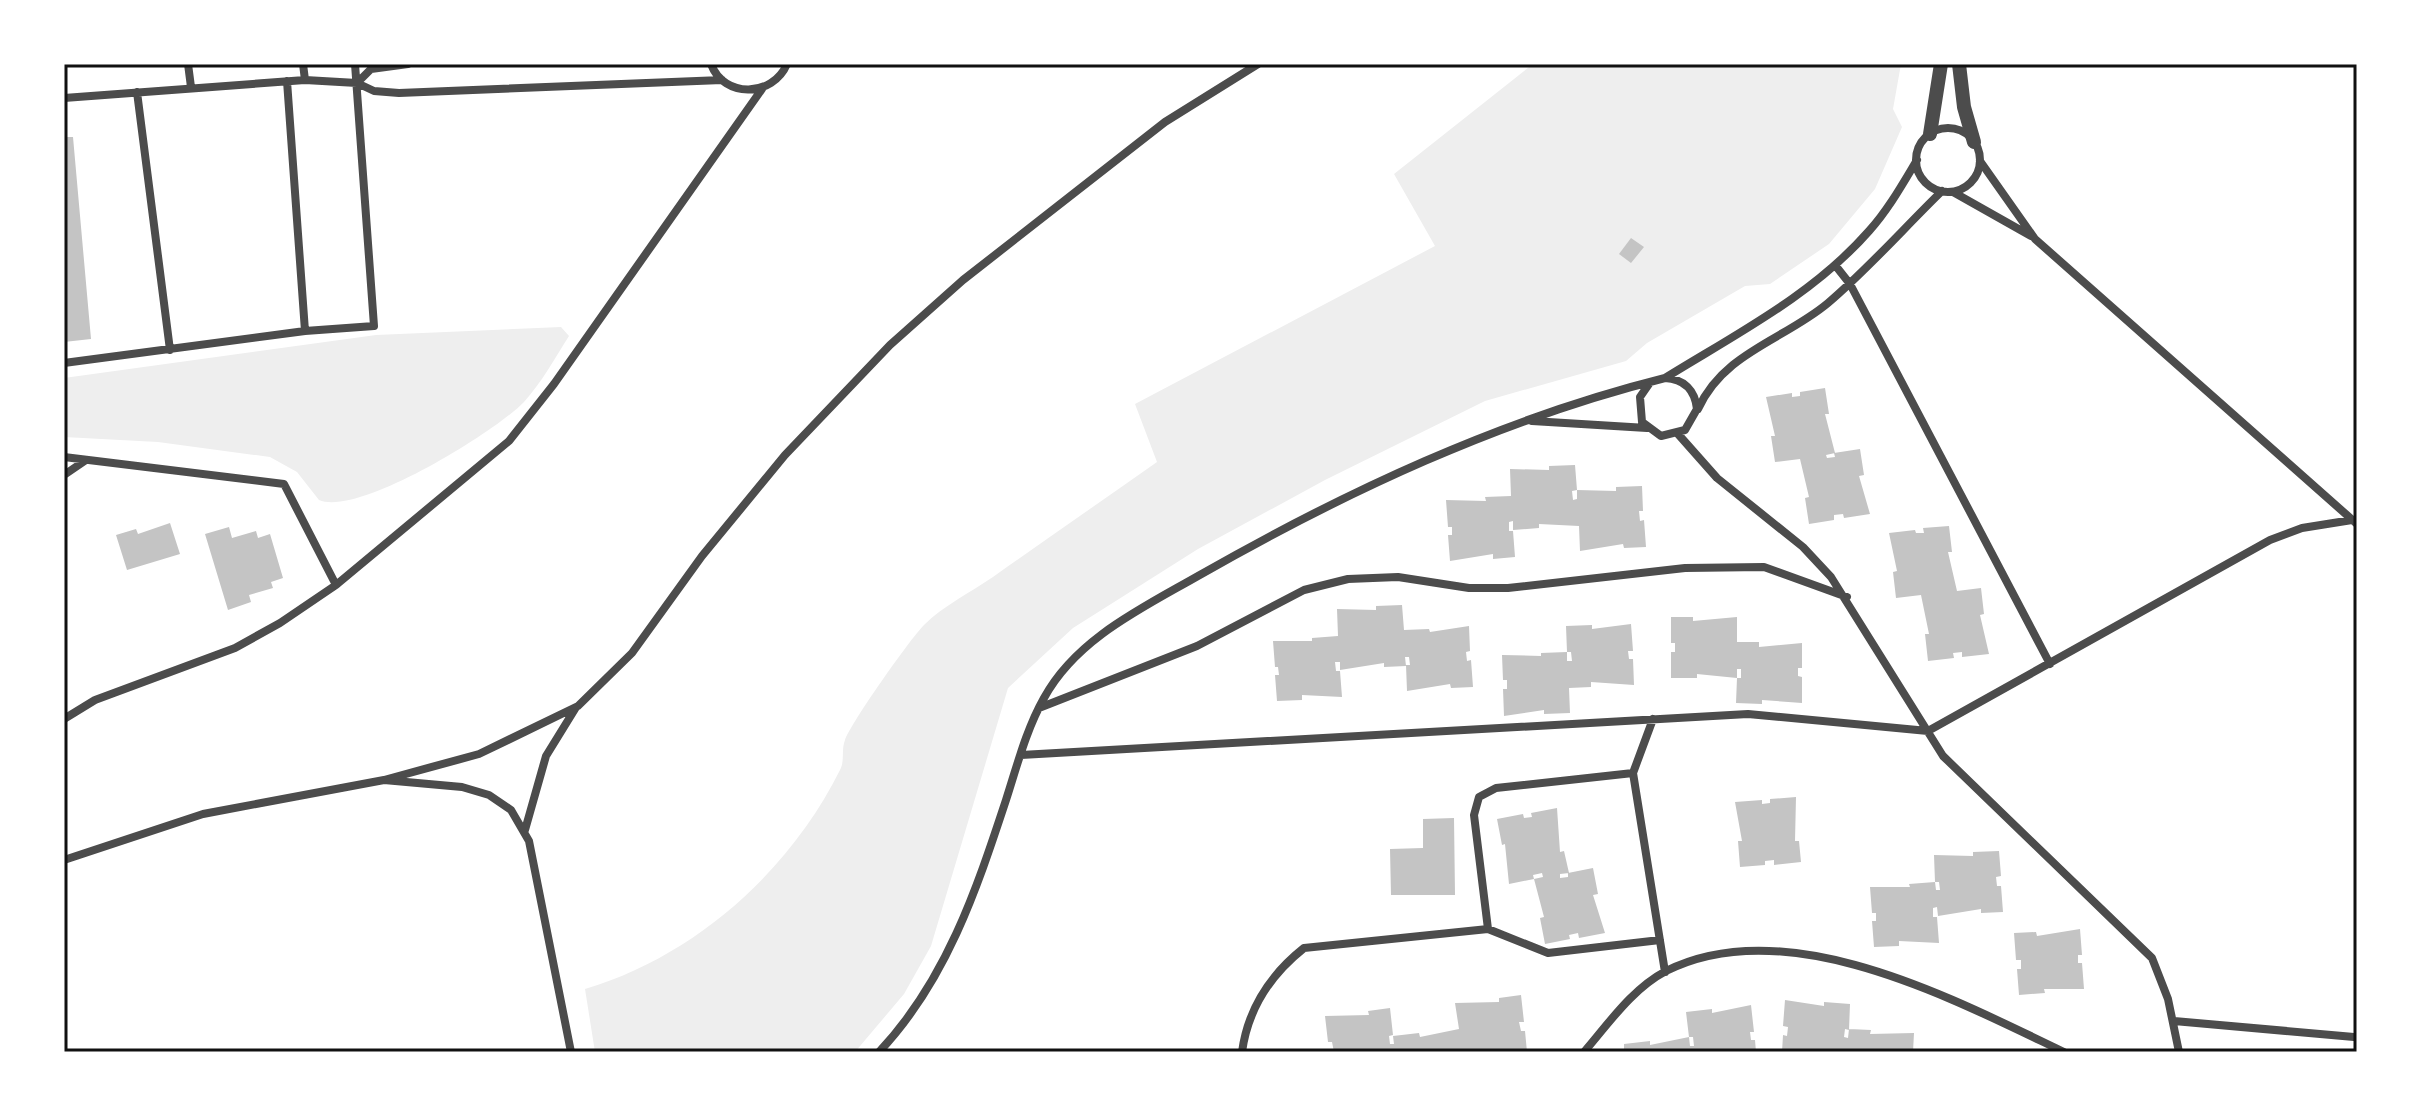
<svg xmlns="http://www.w3.org/2000/svg" width="2421" height="1116" viewBox="0 0 2421 1116" font-family="'DejaVu Sans',sans-serif">
	<style>
		.green { fill: #eee }
		.building { fill: #c4c4c4 }
		.lines { fill: none; stroke-linecap: round; stroke-linejoin: round }
		.minor { stroke: #4c4c4c; stroke-width: 8 }
		.tertiary { stroke: #4c4c4c; stroke-width: 14 }
		.neatline { fill: none; stroke: #111; stroke-width: 3 }
	</style>
	<rect width="100%" height="100%" fill="#fff"/>
	<!-- green -->
	<path class="green" d="M1533 64H1901L1893 109 1902 127 1875 189 1829 244 1770 284 1745 286 1647 343 1626 361 1485 401 1325 480 1198 549 1073 628 1008 688 931 946 904 994 855 1052H595L585 989C695 956 789 872 840 770 845 761 841 750 845 740 851 723 910 639 924 625 943 606 971 592 993 577 1048 538 1103 500 1157 462L1135 404 1435 246 1394 174Z
		M561 327 569 336C555 358 542 382 524 402 495 432 358 517 319 500L297 472 270 457 158 442 64 437V378L376 335Z"/>
	<!-- building -->
	<path class="building" d="M64 137H73L91 339 64 342Z
		M1631 238 1644 247 1631 263 1619 254Z
		M1825 388 1829 414H1825L1835 453 1826 455 1827 458 1835 457 1834 453 1860 449 1864 475 1859 476 1870 514 1844 518 1843 514 1834 515V520L1809 524 1805 498 1809 497 1800 459 1775 462 1771 436H1775L1766 397 1792 393V397L1800 396V392Z
		M1575 465 1577 490 1572 491 1573 500 1577 499V490L1616 491V487L1642 486 1643 511H1639L1640 521 1644 520 1646 547 1624 548 1623 544 1580 551 1579 526 1539 524V528L1513 530V521L1509 522V531H1513L1515 557 1493 559V554L1450 561 1448 535H1452V527H1448L1446 500 1486 501 1485 497 1511 496 1510 469 1549 470V466Z
		M170 523 180 554 127 570 116 535 136 529 138 534Z
		M1949 526 1952 552H1948L1957 591 1981 588 1984 614 1980 615 1989 654 1962 657V652L1953 653 1954 658 1928 661 1925 634H1929L1921 595 1896 598 1893 572 1897 571 1889 533 1915 530 1916 533H1924L1923 528Z
		M229 527 232 538 256 531 258 538 270 534 283 578 271 582 273 588 249 595 251 602 228 610 205 534Z
		M1402 605 1404 630 1429 629 1430 632 1469 626 1470 651 1466 652 1467 661 1471 660 1473 687 1451 688 1450 684 1407 691 1406 665H1410L1409 657H1405L1406 666 1384 667V663L1340 670V662H1335L1336 671H1340L1342 697 1302 695V700L1277 701 1275 675H1279L1278 667H1275L1273 641H1312V638L1338 636 1337 609 1376 610V606Z
		M1671 617H1693V621L1737 617V642H1759V647L1802 643V668H1798V676L1802 677V703L1762 700V704L1736 703 1737 678H1741V669H1737V678L1697 674V678H1671V652H1675V643H1671Z
		M1631 624 1633 651H1628L1629 659H1633L1634 685 1591 682V687L1569 688 1570 713 1544 714V710L1504 716 1503 689H1507V680H1503L1502 655 1541 656V653L1567 652V661H1572L1571 652H1567L1566 626 1592 625V629Z
		M1796 797 1795 841H1799L1801 862 1774 865V860L1765 861V865L1740 867 1738 841H1742L1735 802 1762 800V804L1770 803V799Z
		M1557 808 1560 852 1564 851 1569 873 1560 874V878L1568 877V873L1593 868 1598 894 1593 895 1605 933 1579 938 1578 933 1569 935 1570 939 1545 944 1540 918 1544 917 1534 879 1543 877 1542 873 1533 875 1534 879 1509 884 1505 844 1502 845 1497 819 1523 814 1524 818 1532 817 1531 813Z
		M1454 818 1455 895H1391L1390 849 1423 848V819Z
		M1999 851 2001 876 1996 877 1997 886H2001L2003 912 1981 913V909L1938 916 1937 907 1933 908V917H1937L1939 943 1899 941V946L1874 947 1872 921H1876V913H1872L1870 887H1910L1909 884 1935 882 1936 890H1940L1939 882H1935L1934 855 1973 856V852Z
		M2080 929 2082 955H2078V963H2082L2084 989H2044L2045 993 2019 995 2017 969H2021V960H2016L2014 933 2036 932 2037 936Z
		M1521 995 1524 1022H1519L1521 1031H1525L1527 1052H1334L1332 1042H1328L1325 1016 1369 1015 1368 1011 1390 1008 1393 1035 1389 1036 1390 1044H1394L1393 1036 1419 1033 1420 1037 1459 1029 1455 1003 1499 1002V998Z
		M1785 1000 1824 1006V1002L1850 1004 1849 1030 1845 1029 1844 1037 1848 1038 1849 1029 1871 1030 1870 1034 1914 1033 1913 1052H1782L1783 1035 1787 1036 1788 1027 1783 1026Z
		M1751 1005 1754 1032H1750L1751 1040H1755L1756 1052H1624V1044L1650 1041V1045L1689 1037 1690 1046H1694L1693 1037H1689L1686 1012 1712 1009V1013Z"/>
	<g class="lines">
		<!-- minor -->
		<path class="minor" d="M188 64 191 87
			M303 64 305 80
			M711 64C724 99 773 97 787 64
			M287 81 305 331
			M357 83 371 69 408 64
			M137 92 170 350
			M64 98 305 80 357 83 374 91 399 93 722 80
			M1916 160a32 32 0 1 1 64 0a32 32 0 1 1-64 0Z
			M1980 161 2035 239 2357 524
			M1953 192 2031 236
			M1835 265 1850 284 2050 664
			M64 363 305 331 374 326 355 64
			M1665 378C1736 334 1813 295 1869 231 1888 210 1902 185 1917 160
			M1698 409C1724 352 1784 340 1828 303 1868 269 1904 228 1942 191
			M1532 421 1647 428
			M1678 434 1717 478 1803 547 1831 577 1943 756 2152 958 2168 999 2179 1052
			M64 457 284 484 336 585
			M64 475 86 460
			M1039 708 1197 646 1304 590 1348 579 1398 577 1469 588H1508L1685 568 1764 567 1847 597
			M64 719 95 700 235 648 280 623 336 585 509 441 554 384 762 89
			M1653 719 1633 773 1665 972
			M1021 755 1748 714 1928 731 2270 540 2302 528 2352 520
			M1633 773 1496 788 1479 797 1474 815 1488 929 1548 953 1660 940
			M384 780 479 754 578 706 632 653 702 556 785 455 890 345 963 280 1165 122 1258 64
			M525 830 546 756 575 709
			M64 860 203 814 384 780 462 787 489 795 511 810 529 841 571 1052
			M2174 1021 2354 1037
			M879 1052C946 981 976 891 1006 800 1017 766 1026 730 1044 698 1076 639 1142 608 1198 576 1345 492 1501 419 1665 378 1684 379 1695 390 1697 409L1685 430 1661 436 1642 422 1640 397 1649 384
			M1242 1052C1248 1008 1270 975 1304 948L1488 929
			M1584 1052C1609 1023 1632 989 1666 971 1787 910 1955 1000 2064 1052"/>
		<!-- tertiary -->
		<path class="tertiary" d="M1959 64 1964 107 1974 142
			M1930 134 1941 64"/>
	</g>
	<!-- border -->
	<rect width="2421" height="1116" fill="none" stroke="#ffffff" stroke-width="132"/>
	<rect x="66" y="66" width="2289" height="984" class="neatline"/>
</svg>
